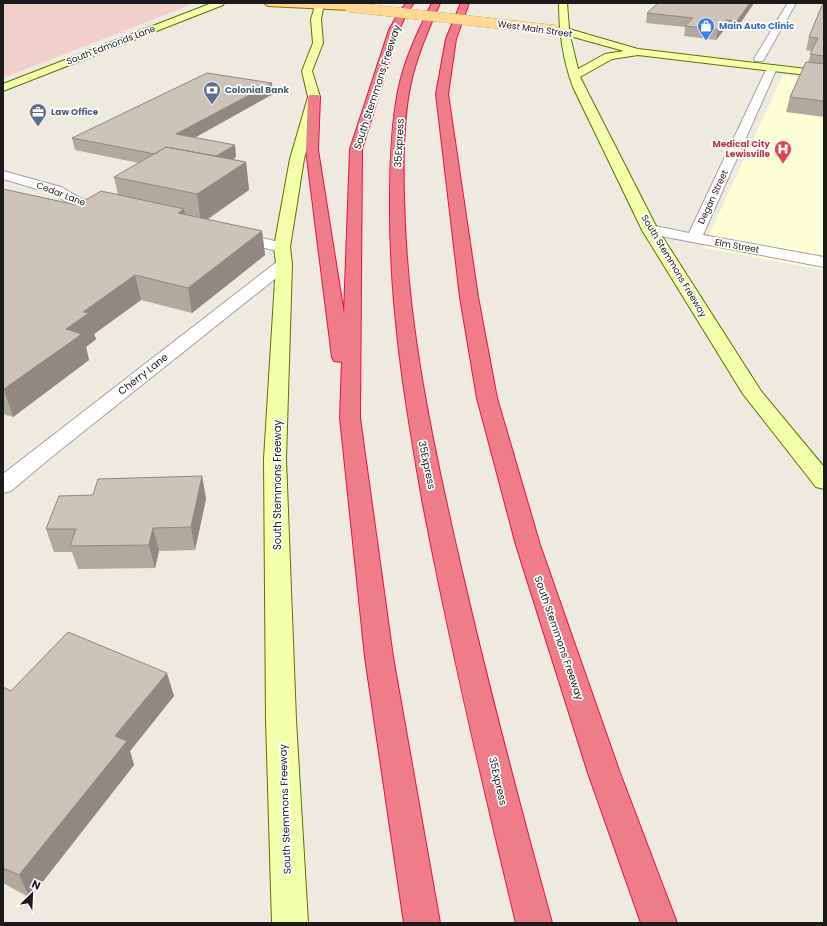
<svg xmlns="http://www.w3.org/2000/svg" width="827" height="926" viewBox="0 0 827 926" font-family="Poppins,sans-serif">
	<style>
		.commercial { fill: #f1d0cb }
		.education { fill: #fcffd6 }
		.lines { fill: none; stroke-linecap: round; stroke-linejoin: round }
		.street-casing { stroke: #a2a2a2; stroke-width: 2 }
		.secondary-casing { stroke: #5d7300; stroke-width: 2 }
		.primary-casing { stroke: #916d00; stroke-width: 2 }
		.highway-casing { stroke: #e4134a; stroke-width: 2 }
		.street { fill: #fff; fill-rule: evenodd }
		.secondary { fill: #f4ffab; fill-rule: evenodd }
		.primary { fill: #ffd992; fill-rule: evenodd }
		.highway { fill: #ee7d89; fill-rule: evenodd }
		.primary-bridge-casing { stroke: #916d00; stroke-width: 10; stroke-linecap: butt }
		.primary-bridge { stroke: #ffd992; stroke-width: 10 }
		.wall { fill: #b1a89e }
		.shaded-wall { fill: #908881 }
		.building { fill: #cec3b8; stroke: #908881 }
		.labels { text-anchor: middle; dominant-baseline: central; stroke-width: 3.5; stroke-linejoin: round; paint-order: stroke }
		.far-shop-label { font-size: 9px; font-weight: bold; fill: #366cbe; stroke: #fff; text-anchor: start }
		.far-street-label { font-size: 9px; fill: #1b1b1b; stroke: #fff }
		.far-service-label { font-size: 9px; font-weight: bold; fill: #4e5e75; stroke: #fff; text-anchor: start }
		.far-health-label { font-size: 9px; font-weight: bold; fill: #be3a42; stroke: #fff; text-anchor: end }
		.street-label { font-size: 10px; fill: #1b1b1b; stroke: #fff }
	</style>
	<rect width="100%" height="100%" fill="#eeeadf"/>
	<!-- commercial -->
	<path class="commercial" d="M3 3H183L190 5 3 78Z"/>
	<!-- education -->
	<path class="education" d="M783 75 824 80V270L703 248Z"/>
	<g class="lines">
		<!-- street casing -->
		<g class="street-casing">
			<path id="street" d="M788 3H796L763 61H755L754 59Z
				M772 65 777 68 703 235 824 257V267L645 233 642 230 645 227 650 225 689 233 767 68Z
				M3 171 61 187 82 199 115 206 117 209 115 212 110 213 72 205 51 193 3 179Z
				M235 232 288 244 290 247 288 250 282 252 230 240 227 237 230 234Z
				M284 259 290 261 292 264 290 267 49 459 11 491 3 493V474L278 261Z"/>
		</g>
		<!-- secondary casing -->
		<g class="secondary-casing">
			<path id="secondary" d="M212 3H224L223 5 3 91V84Z
				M316 3H324L321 19 323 43 312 71 320 97 304 159 290 247 292 264 286 459 296 720 308 923H272L266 720 264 459 276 264 274 247 290 159 308 97 302 71 313 43 311 19Z
				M559 3H567L569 29 638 49 824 71V77L638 55 612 59 580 77 658 230 761 391 824 467V489L816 487 743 394 642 230 573 87C563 60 559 32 559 3ZM570 36 624 51 605 54 578 69Z"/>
		</g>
		<!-- primary casing -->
		<g class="primary-casing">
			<path id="primary" d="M264 3C278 3 347 0 353 7L349 10 268 6Z
				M555 27 567 29 569 31 564 34 552 32 550 30 552 28Z"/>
		</g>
		<!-- highway casing -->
		<g class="highway-casing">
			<path id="highway" d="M406 3H414L406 14 399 30 362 149 360 418 393 657 440 923H404L365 657 340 418 342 362 334 361 332 357 306 150 308 97 310 95H318L320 97 318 150 344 314 350 149 389 30 398 14Z
				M432 3H440C428 30 416 58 410 87 403 123 403 160 404 196 406 300 423 395 445 496 476 639 513 781 552 923H516C482 782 449 641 422 499 404 398 389 302 390 199 390 163 391 127 398 91 404 60 418 31 432 3Z
				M461 3H469L456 39 448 94 478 297 497 398 540 545 620 773 677 923H641L588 773 516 545 477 398 460 297 436 94 446 39Z"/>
		</g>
		<!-- street -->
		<use href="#street" class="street"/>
		<!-- secondary -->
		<use href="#secondary" class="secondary"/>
		<!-- primary -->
		<use href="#primary" class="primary"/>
		<!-- highway -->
		<use href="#highway" class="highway"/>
		<!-- primary-bridge casing -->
		<g class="primary-bridge-casing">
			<path id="primary-bridge" d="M349 7 555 30"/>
		</g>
		<!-- primary-bridge -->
		<use href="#primary-bridge" class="primary-bridge"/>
	</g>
	<!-- wall -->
	<path class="wall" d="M754 3 735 31 724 30 716 40 684 36 685 27 646 23 647 13Z
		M824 3V117L786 112 790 97 808 62 812 51 806 50 809 37Z
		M273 94 194 138 236 157 233 159 246 162 249 190 207 220 262 231 265 255 192 313 141 300 94 334 96 339 86 347 89 360 13 417 3 414V189L77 205 118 195 114 177 139 163 75 150 72 138Z
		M202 476 206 499 195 550 159 551 155 568 78 569 72 552H54L46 529 93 495Z
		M3 687 11 691 174 696 130 751 134 765 30 898 3 883Z"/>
	<!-- shaded-wall -->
	<path class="shaded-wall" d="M750 3H754L735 31 737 21Z
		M726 20 724 30 716 40 718 30Z
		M272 83 273 94 178 147 176 134Z
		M235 145 236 157 206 176 204 163Z
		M246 162 249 190 201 223 197 194Z
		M184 209 188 232 178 213Z
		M262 231 265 255 192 313 188 288Z
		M135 275 141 300 94 334 96 339 86 347 89 360 13 417 4 389 66 329 83 312Z
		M202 476 206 499 195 550 191 527Z
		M153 528 159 551 155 568 149 545Z
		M167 673 174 696 130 751 134 765 30 898 19 875 115 736Z"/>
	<!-- building -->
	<path class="building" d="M658 3H750L737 21 726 20 718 30 685 26 693 18 647 13Z
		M823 3H824V56L810 54 818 38 809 37Z
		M806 62 824 64V101L790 97Z
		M207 73 272 83 176 134 235 145 216 156 166 147 155 154 72 138Z
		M166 147 246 162 197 194 114 177Z
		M3 189 77 205 101 191 184 209 178 213 262 231 188 288 135 275 83 312 89 313 66 329 82 334 4 389H3Z
		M202 476 191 527 153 528 149 545 70 546 76 529H46L59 496 93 495 98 479Z
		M68 632 167 673 115 736 127 741 19 875 3 868V687L11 691Z"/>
	<!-- icons -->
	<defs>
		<g id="shop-pin" transform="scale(0.9)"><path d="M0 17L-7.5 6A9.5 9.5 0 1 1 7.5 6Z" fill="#3f7fe0" stroke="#fff"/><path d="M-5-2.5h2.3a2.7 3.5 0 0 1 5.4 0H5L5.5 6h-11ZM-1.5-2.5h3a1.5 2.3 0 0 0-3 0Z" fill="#fff"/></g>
		<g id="bank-pin" transform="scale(0.9)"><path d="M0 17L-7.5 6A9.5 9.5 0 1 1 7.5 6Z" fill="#5c6f8a" stroke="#fff"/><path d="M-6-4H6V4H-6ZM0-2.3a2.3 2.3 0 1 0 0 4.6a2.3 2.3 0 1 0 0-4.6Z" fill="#fff"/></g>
		<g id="office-pin" transform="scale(0.9)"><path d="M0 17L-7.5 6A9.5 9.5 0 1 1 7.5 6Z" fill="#5c6f8a" stroke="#fff"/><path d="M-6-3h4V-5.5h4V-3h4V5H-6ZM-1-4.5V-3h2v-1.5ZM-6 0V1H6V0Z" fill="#fff"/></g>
		<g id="hospital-pin" transform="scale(0.9)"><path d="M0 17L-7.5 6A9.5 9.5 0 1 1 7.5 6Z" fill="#e0444e" stroke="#fff"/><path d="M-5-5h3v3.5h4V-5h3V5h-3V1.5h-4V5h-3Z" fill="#fff"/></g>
	</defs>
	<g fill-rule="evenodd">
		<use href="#shop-pin" x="706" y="26"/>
		<use href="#bank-pin" x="212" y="90"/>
		<use href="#office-pin" x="38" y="112"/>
		<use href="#hospital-pin" x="783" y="149"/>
	</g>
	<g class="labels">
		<!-- far-shop labels -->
		<g class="far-shop-label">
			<text x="719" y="26">Main Auto Clinic</text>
		</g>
		<!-- far-street labels -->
		<g class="far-street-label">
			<text transform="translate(535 29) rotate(8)">West Main Street</text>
			<text transform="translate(111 45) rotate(-21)">South Edmonds Lane</text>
			<text transform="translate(61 194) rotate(21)">Cedar Lane</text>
			<text transform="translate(713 197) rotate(-65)">Degan Street</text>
			<text transform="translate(737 246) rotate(10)">Elm Street</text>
			<text transform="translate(674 266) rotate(59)">South Stemmons Freeway</text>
		</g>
		<!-- far-service labels -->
		<g class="far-service-label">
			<text x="225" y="90">Colonial Bank</text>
			<text x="51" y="112">Law Office</text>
		</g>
		<!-- far-health labels -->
		<g class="far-health-label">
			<text x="770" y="144">Medical City<tspan x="770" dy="10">Lewisville</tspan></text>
		</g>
		<!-- street labels -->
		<g class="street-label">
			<text transform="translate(377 87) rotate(-72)">South Stemmons Freeway</text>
			<text transform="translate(399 143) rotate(-87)">35Express</text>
			<text transform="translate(143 374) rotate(-38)">Cherry Lane</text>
			<text transform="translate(427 465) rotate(78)">35Express</text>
			<text transform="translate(277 485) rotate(-90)">South Stemmons Freeway</text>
			<text transform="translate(559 638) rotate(71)">South Stemmons Freeway</text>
			<text transform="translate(498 781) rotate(77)">35Express</text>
			<text transform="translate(285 809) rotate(-92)">South Stemmons Freeway</text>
		</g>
	</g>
	<!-- border -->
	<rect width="827" height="926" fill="none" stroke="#1b1b1b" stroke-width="8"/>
	<!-- north arrow -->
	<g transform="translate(32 894) rotate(24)" stroke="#ffffff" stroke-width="3" paint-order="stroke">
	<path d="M0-3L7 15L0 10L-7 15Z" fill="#1b1b1b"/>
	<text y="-6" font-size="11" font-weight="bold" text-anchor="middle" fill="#1b1b1b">N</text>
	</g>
</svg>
